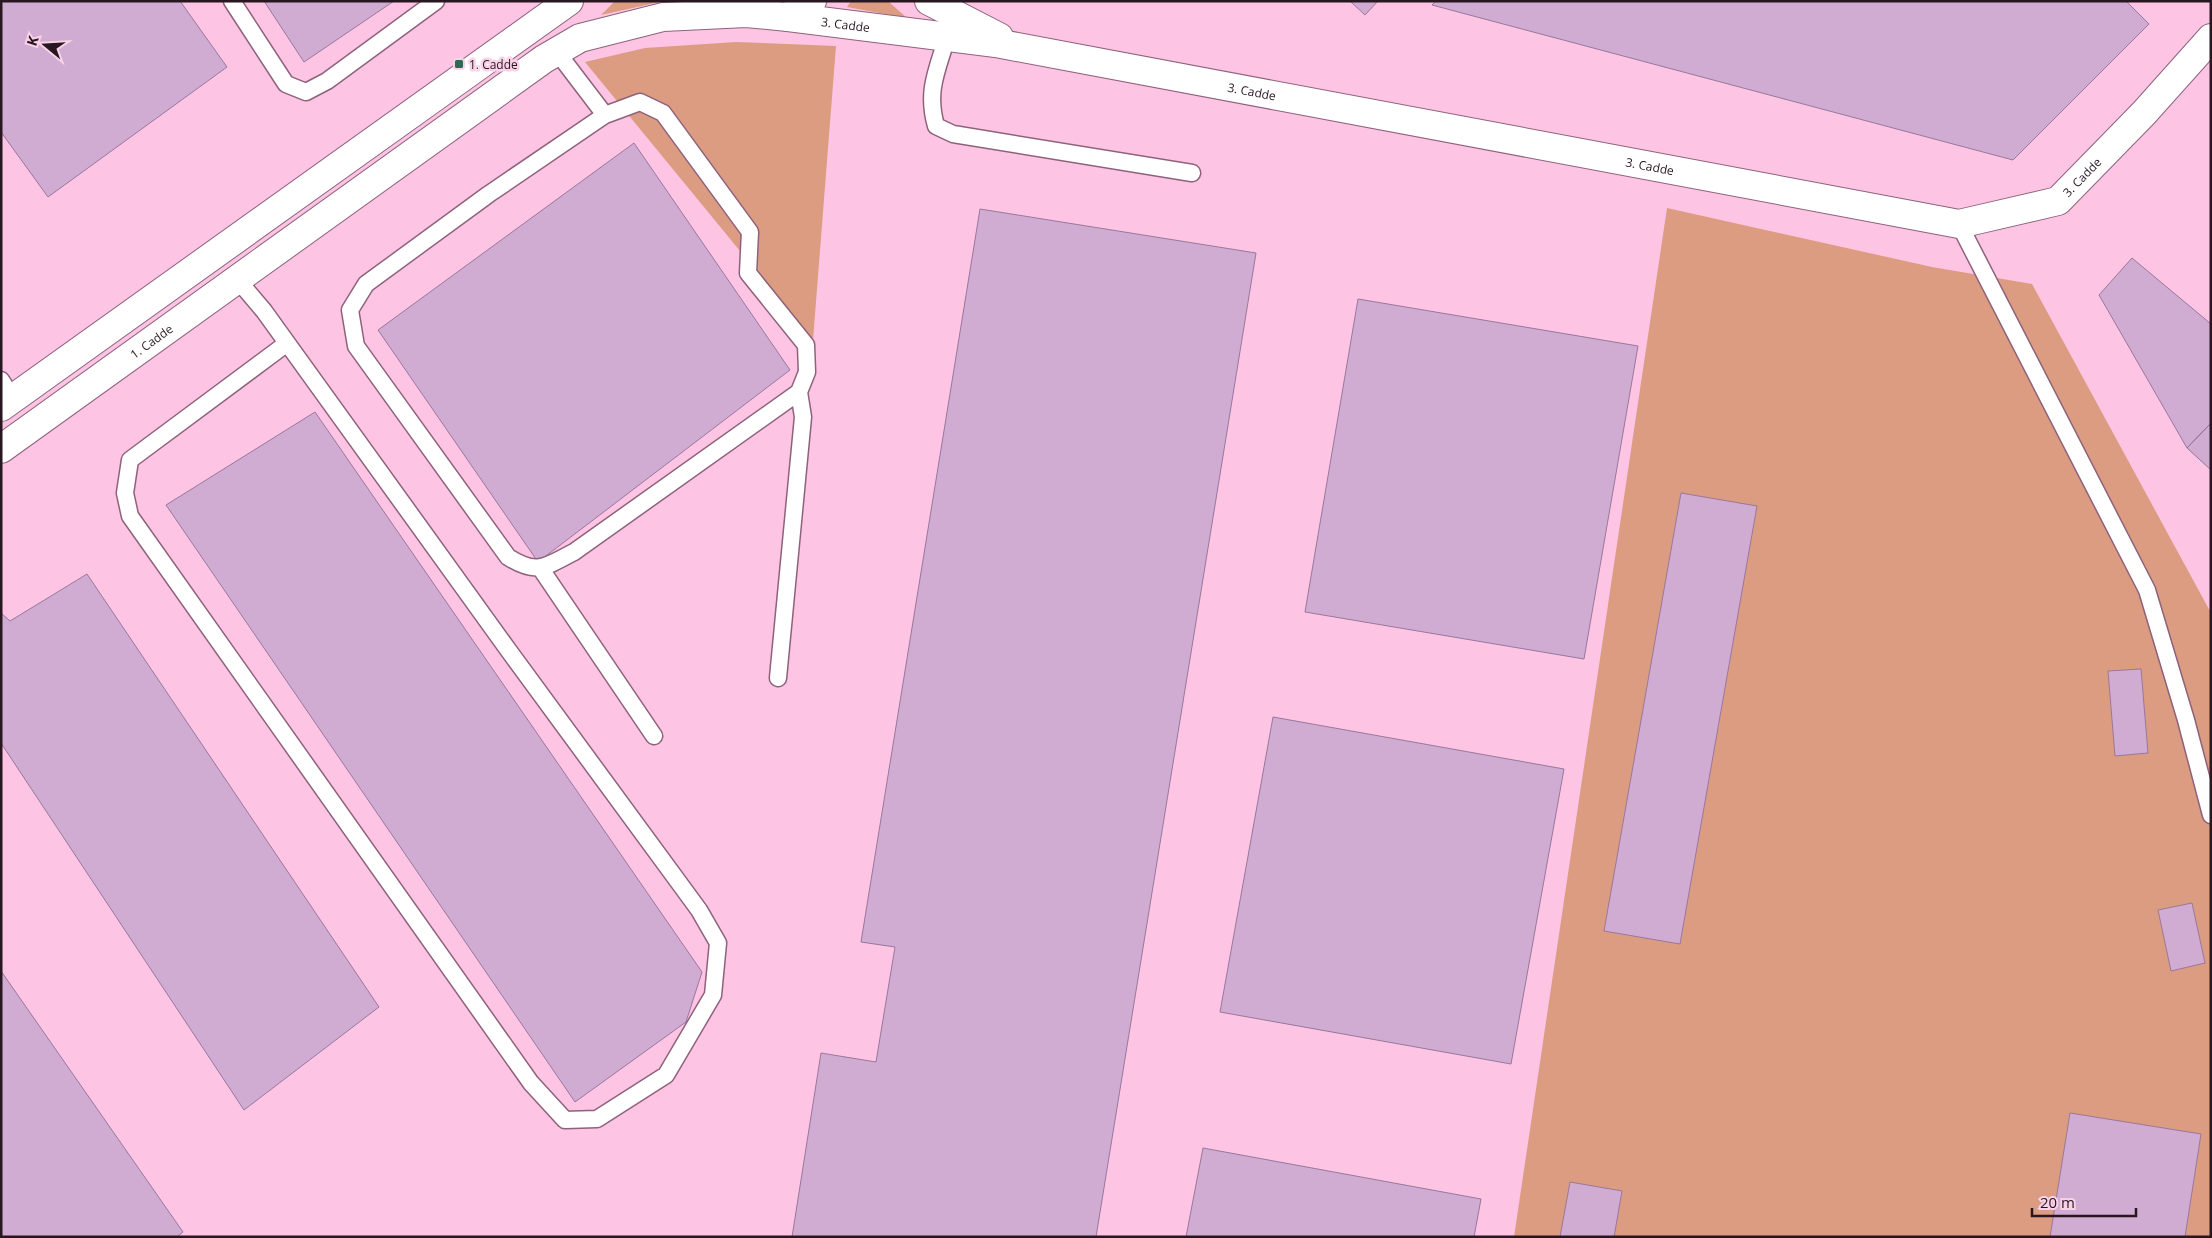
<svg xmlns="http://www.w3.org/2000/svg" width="2212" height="1238" viewBox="0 0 2212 1238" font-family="'Open Sans',sans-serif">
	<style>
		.built { fill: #fdc4e4 }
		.green { fill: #dc9c81 }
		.building { fill: #d0acd2; stroke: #99779c }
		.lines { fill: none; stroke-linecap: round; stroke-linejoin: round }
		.lane-casing { stroke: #8e627b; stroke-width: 19 }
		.street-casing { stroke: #8e627b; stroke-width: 30 }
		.secondary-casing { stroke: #8e627b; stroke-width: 30 }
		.lane { stroke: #fff; stroke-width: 16 }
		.street { stroke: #fff; stroke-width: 28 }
		.secondary { stroke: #fff; stroke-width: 28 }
		.poi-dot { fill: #306952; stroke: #fad2e8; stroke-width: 2 }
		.labels { text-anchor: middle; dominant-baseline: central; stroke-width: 5; stroke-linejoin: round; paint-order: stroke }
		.street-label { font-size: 12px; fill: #281621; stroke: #fad2e8 }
		.poi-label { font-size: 12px; fill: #281621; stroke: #fad2e8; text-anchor: start }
	</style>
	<rect width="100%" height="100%" fill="#fad2e8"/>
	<!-- built -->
	<path class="built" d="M1 1H2211V1237H1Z"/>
	<!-- green -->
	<path class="green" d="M615 1H664L601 15Z
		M851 1H888L907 18 847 7Z
		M736 42 836 46 813 340 585 62 645 48Z
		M1667 208 1932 267 2032 284 2211 613V1237H1514Z"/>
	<!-- building -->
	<path class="building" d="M1 1H180L227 67 48 197 1 132Z
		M264 1H394L304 62Z
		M1350 1H1378L1365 15Z
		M1436 1H2126L2149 24 2013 160 1432 5Z
		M634 143 790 370 538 562 378 330Z
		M980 209 1256 253 1096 1237H792L821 1053 876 1062 895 947 861 942Z
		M2132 258 2211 324V423L2187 448 2099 295Z
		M1358 299 1638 346 1584 659 1305 612Z
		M315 412 702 972 686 1022 575 1102 166 505Z
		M2211 423V470L2187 448Z
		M1681 493 1757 506 1680 944 1604 931Z
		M87 574 379 1007 244 1110 1 743V613L10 621Z
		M2141 669 2148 753 2115 756 2108 671Z
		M1273 717 1564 769 1511 1064 1220 1012Z
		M2192 903 2205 963 2171 971 2158 910Z
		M1 971 183 1232 177 1237H1Z
		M2070 1113 2201 1134 2185 1237H2050Z
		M1203 1148 1481 1199 1474 1237H1186Z
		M1570 1182 1622 1191 1614 1237H1560Z"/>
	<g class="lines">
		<!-- lane casing -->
		<g class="lane-casing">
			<path id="lane" d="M232 1 286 84 306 92 327 81 436 1
				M947 37C937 71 926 91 936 126L953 134 1192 173
				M557 52 605 115 489 194 366 284 350 310 356 346 508 557C538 576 546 566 574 552L799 392 807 372 806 345 748 273 750 232 663 113 640 102 605 115
				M1959 224 2147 590 2186 720 2211 815
				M237 279 264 311 509 651 699 910 718 943 713 995 666 1075 597 1119 565 1120 531 1083 130 516 125 493 130 460 286 344
				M1 380 13 399
				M541 569 654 736
				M778 678 803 417 799 392"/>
		</g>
		<!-- street casing -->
		<g class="street-casing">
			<g id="street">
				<path d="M929 1 999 37"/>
				<path id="s1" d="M788 17 996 43 1959 224 2058 201 2144 113 2211 38"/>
			</g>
		</g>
		<!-- secondary casing -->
		<g class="secondary-casing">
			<g id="secondary">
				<path d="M1 407 569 1"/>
				<path id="s2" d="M1 449 544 59 580 38 663 17 746 13 788 17 812 1"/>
			</g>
		</g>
		<!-- lane -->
		<use href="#lane" class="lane"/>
		<!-- street -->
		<use href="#street" class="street"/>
		<!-- secondary -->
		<use href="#secondary" class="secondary"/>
	</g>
	<!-- markers -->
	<rect class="poi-dot" x="454" y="59" width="10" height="10" rx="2.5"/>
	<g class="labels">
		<!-- street labels -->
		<g class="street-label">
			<text stroke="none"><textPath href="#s1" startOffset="58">3. Cadde</textPath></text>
			<text stroke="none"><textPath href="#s1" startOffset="470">3. Cadde</textPath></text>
			<text stroke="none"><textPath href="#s1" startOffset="875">3. Cadde</textPath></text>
			<text stroke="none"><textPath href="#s1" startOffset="1325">3. Cadde</textPath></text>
			<text stroke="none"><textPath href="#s2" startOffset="185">1. Cadde</textPath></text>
		</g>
		<!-- poi labels -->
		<g class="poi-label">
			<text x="469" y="64">1. Cadde</text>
		</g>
	</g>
	<!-- border -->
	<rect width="2212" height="1238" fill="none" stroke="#281621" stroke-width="5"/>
	<!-- north arrow -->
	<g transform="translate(45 45) rotate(288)" stroke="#fad2e8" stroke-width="4" paint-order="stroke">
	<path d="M0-4L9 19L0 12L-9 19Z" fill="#281621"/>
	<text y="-8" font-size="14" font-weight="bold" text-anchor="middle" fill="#281621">K</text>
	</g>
	<!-- scale -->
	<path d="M2032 1208v8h104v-8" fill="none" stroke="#281621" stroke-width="2.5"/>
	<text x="2040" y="1208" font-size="15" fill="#281621" stroke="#fad2e8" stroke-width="4" paint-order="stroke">20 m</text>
</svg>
